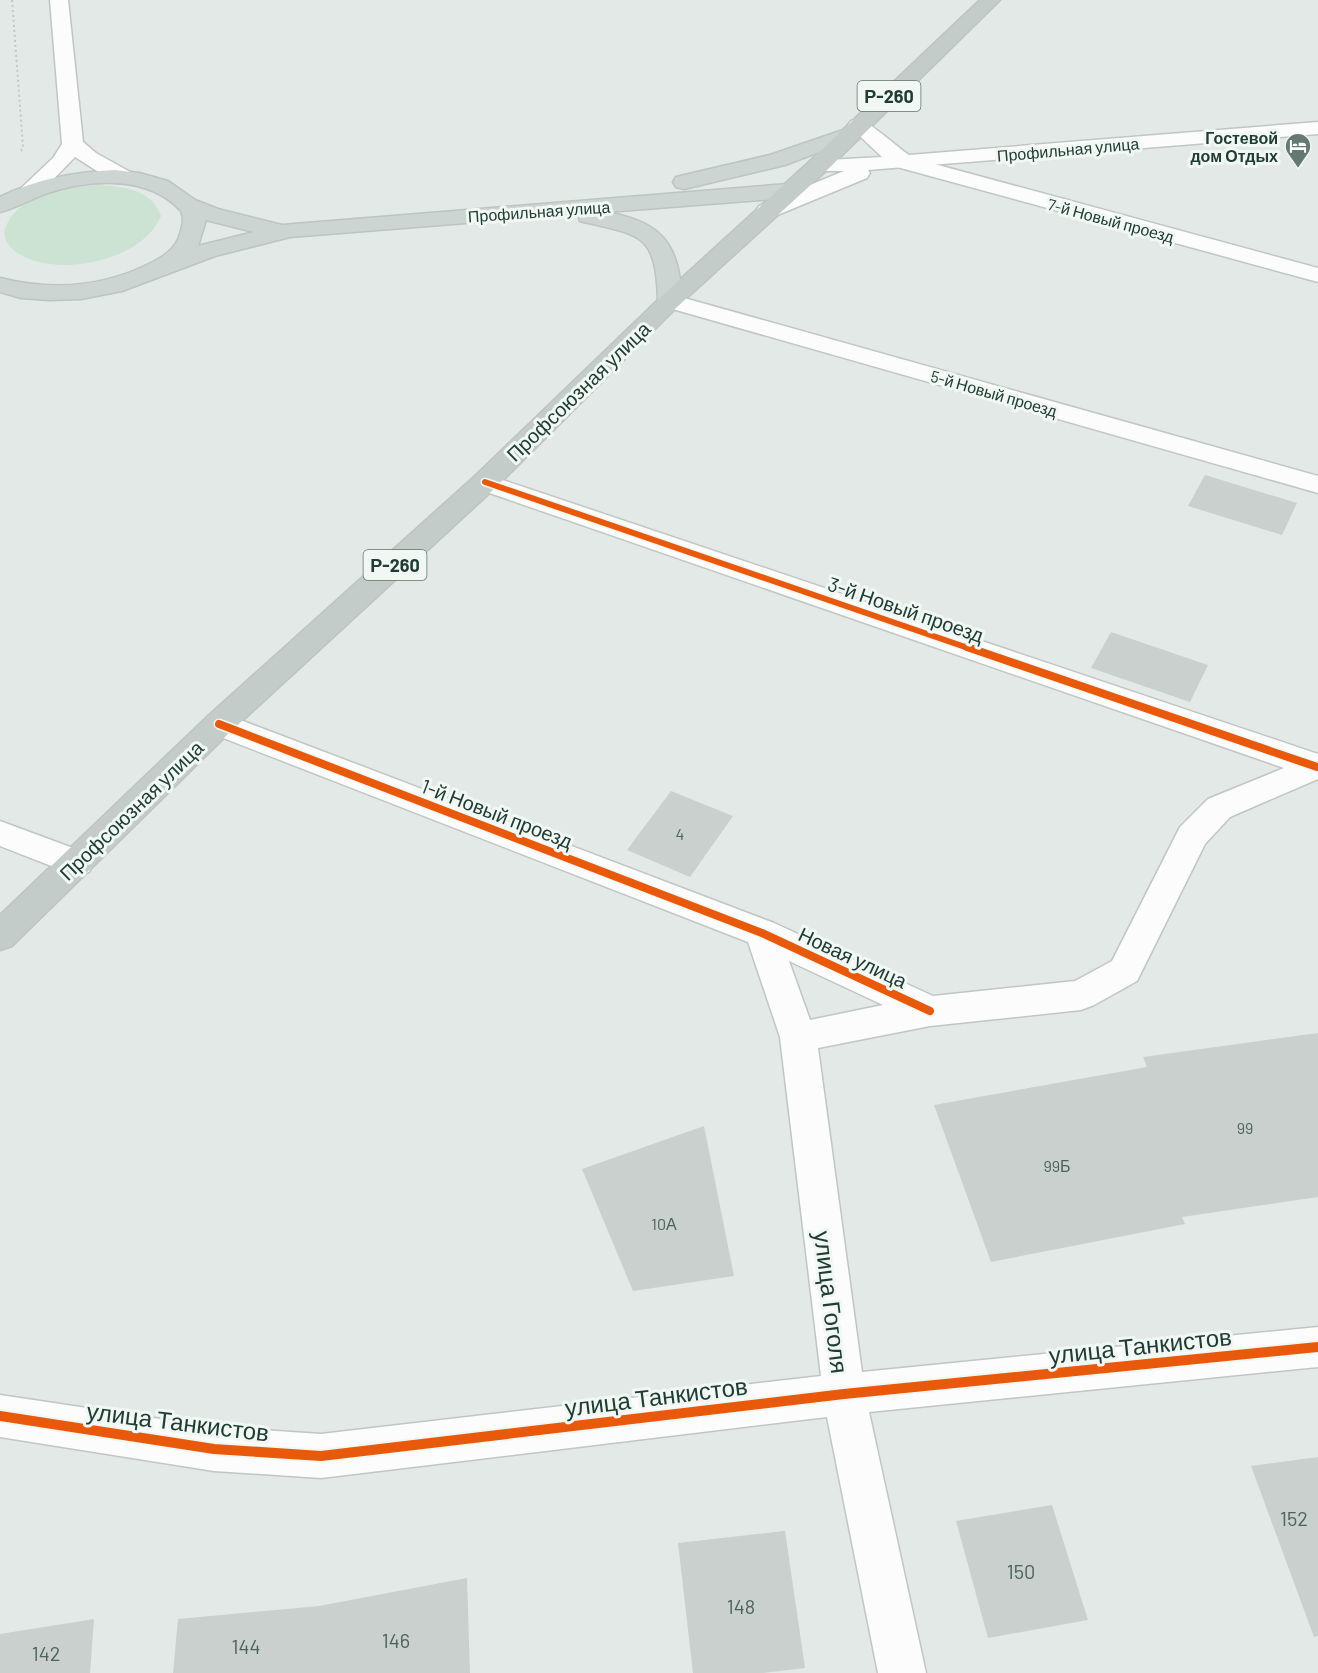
<svg xmlns="http://www.w3.org/2000/svg" width="1318" height="1673" viewBox="0 0 1318 1673" font-family="Barlow,sans-serif">
	<style>
		.green { fill: #cce2d3 }
		.building { fill: #cad0cd }
		.lines { fill: none; stroke-linecap: round; stroke-linejoin: round }
		.minor-casing { stroke: #c0c6c3; stroke-width: 3 }
		.tertiary-casing { stroke: #c0c6c3; stroke-width: 3 }
		.primary-casing { stroke: #bcc5c2; stroke-width: 3 }
		.trunk-casing { stroke: #bcc5c2; stroke-width: 3 }
		.path { stroke: #c0c9c5; stroke-width: 2; stroke-dasharray: 2 3; stroke-linecap: butt }
		.minor { fill: #fbfcfb; fill-rule: evenodd }
		.tertiary { fill: #fbfcfb; fill-rule: evenodd }
		.primary { fill: #cdd5d2; fill-rule: evenodd }
		.trunk { fill: #c4ccc9; fill-rule: evenodd }
		.cycleway-far2-casing { stroke: #f1f8f4; stroke-width: 9 }
		.cycleway-far1-casing { stroke: #f1f8f4; stroke-width: 11 }
		.cycleway-casing { stroke: #f1f8f4; stroke-width: 14 }
		.cycleway-far2 { stroke: #e8590c; stroke-width: 6 }
		.cycleway-far1 { stroke: #e8590c; stroke-width: 8 }
		.cycleway { stroke: #e8590c; stroke-width: 10 }
		.labels { text-anchor: middle; dominant-baseline: central; stroke-width: 6; stroke-linejoin: round; paint-order: stroke }
		.far-poi-label { font-size: 16px; font-weight: bold; fill: #213c34; stroke: #f1f8f4; text-anchor: end }
		.far-street-label { font-size: 16px; fill: #213c34; stroke: #f1f8f4 }
		.number-label { font-size: 16px; fill: #4c625b }
		.shield { fill: #f1f8f4; stroke: #5f746e; stroke-width: 1.5 }
		.shield-label { font-size: 18px; font-weight: bold; fill: #213c34 }
		.street-label { font-size: 20px; fill: #213c34; stroke: #f1f8f4 }
		.near-number-label { font-size: 20px; fill: #4c625b }
		.near-street-label { font-size: 24px; fill: #213c34; stroke: #f1f8f4 }
	</style>
	<rect width="100%" height="100%" fill="#e3e9e6"/>
	<!-- green -->
	<path class="green" d="M100 185C125 187 151 189 161 216 142 262 55 279 16 252 7 245 1 235 7 224 23 192 67 187 100 185Z"/>
	<!-- building -->
	<path class="building" d="M1205 475 1297 503 1282 535 1188 506Z
		M1111 632 1208 665 1190 702 1091 668Z
		M671 791 733 816 690 877 627 850Z
		M1318 1033V1197L1182 1217 1185 1224 991 1262 934 1105 1147 1067 1143 1057Z
		M704 1126 734 1276 633 1291 582 1169Z
		M1318 1457V1636L1314 1637 1251 1466Z
		M1052 1505 1088 1620 988 1638 956 1521Z
		M785 1531 805 1668 763 1673H693L678 1543Z
		M467 1578 470 1673H173L178 1619 319 1606Z
		M94 1619 90 1673H0V1634Z"/>
	<g class="lines">
		<!-- minor casing -->
		<g class="minor-casing">
			<path id="minor" d="M905 156 1318 268V282L897 167 894 162 897 157Z
				M670 294 1318 476V493L662 306 658 301 662 296Z
				M485 474 1318 754V779L1230 817 1205 844 1137 981 1094 1005 1081 1010 930 1026 818 1048 862 1372 1318 1327V1367L869 1412 926 1673H878L827 1417 321 1478 214 1471 0 1437V1395L214 1427 321 1434 821 1376 780 1037 748 942 208 732 203 724 208 716 219 713 230 716 774 923 933 996 1075 981 1112 961 1180 827 1208 799 1284 768 475 488 472 482 475 476ZM789 961 883 1005 810 1020Z
				M0 821 89 854 94 863 89 872 77 876 0 846Z"/>
		</g>
		<!-- tertiary casing -->
		<g class="tertiary-casing">
			<path id="tertiary" d="M50 0H68L83 142 96 153 132 173 135 178 132 183H116L75 157 37 196H21L18 191 53 158 62 144Z
				M858 119C869 121 897 147 909 155L1318 122V134L868 170 870 173 867 178 775 216H759L756 211 759 206 844 171H810L807 166 810 161 882 157 848 125 851 121Z"/>
		</g>
		<!-- primary casing -->
		<g class="primary-casing">
			<path id="primary" d="M849 128 856 130 860 134 856 138 785 165 684 189 676 187 673 182 676 177 770 155Z
				M115 170 139 173 168 181 195 200 218 209 282 225 788 184 796 186 799 191 796 196 788 198 606 212C663 222 679 244 682 301L678 306 670 308 662 306 658 301C656 231 640 236 580 221L578 214 290 237 215 256 122 291 81 299 49 300 21 298 0 292V278C52 291 105 287 153 262 163 257 175 248 179 237 182 227 185 221 181 211 148 175 91 179 48 193 32 198 17 208 0 212V197C36 179 75 172 115 170ZM206 220 254 232 198 246Z"/>
		</g>
		<!-- trunk casing -->
		<g class="trunk-casing">
			<path id="trunk" d="M980 0H1000L826 171 678 306 495 488 230 732 12 946 0 950V915L208 716 475 476 662 296 810 161Z"/>
		</g>
		<!-- path -->
		<path class="path" d="M12 0 23 147 21 151"/>
		<!-- minor -->
		<use href="#minor" class="minor"/>
		<!-- tertiary -->
		<use href="#tertiary" class="tertiary"/>
		<!-- primary -->
		<use href="#primary" class="primary"/>
		<!-- trunk -->
		<use href="#trunk" class="trunk"/>
		<!-- cycleway-far2 casing -->
		<g class="cycleway-far2-casing">
			<path id="cycleway-far2" d="M485 482 971 649"/>
		</g>
		<!-- cycleway-far1 casing -->
		<g class="cycleway-far1-casing">
			<path id="cycleway-far1" d="M967 647 1317 767
				M219 724 762 933 930 1011"/>
		</g>
		<!-- cycleway casing -->
		<g class="cycleway-casing">
			<path id="cycleway" d="M0 1416 214 1449 321 1456 844 1394 1318 1347"/>
		</g>
		<!-- cycleway-far2 -->
		<use href="#cycleway-far2" class="cycleway-far2"/>
		<!-- cycleway-far1 -->
		<use href="#cycleway-far1" class="cycleway-far1"/>
		<!-- cycleway -->
		<use href="#cycleway" class="cycleway"/>
	</g>
	<!-- icons -->
	<defs>
		<g id="hotel-pin" transform="scale(1.35)"><path d="M0 17L-7.5 6A9.5 9.5 0 1 1 7.5 6Z" fill="#657972" stroke="#f1f8f4"/><path d="M-6-4.5h1.5V1H6V5H4.5V3h-9V5H-6ZM-4 0a1.8 1.8 0 1 1 3.6 0ZM.5 0V-2.5h3Q6-2.5 6 0Z" fill="#fff"/></g>
	</defs>
	<g fill-rule="evenodd">
		<use href="#hotel-pin" x="1298" y="146"/>
	</g>
	<g class="labels">
		<!-- far-poi labels -->
		<g class="far-poi-label">
			<text x="1278" y="137">Гостевой<tspan x="1278" dy="18">дом Отдых</tspan></text>
		</g>
		<!-- far-street labels -->
		<g class="far-street-label">
			<text transform="translate(1068 149) rotate(-5)">Профильная улица</text>
			<text transform="translate(539 211) rotate(-4)">Профильная улица</text>
			<text transform="translate(1111 220) rotate(15)">7-й Новый проезд</text>
			<text transform="translate(994 393) rotate(16)">5-й Новый проезд</text>
		</g>
		<!-- number labels -->
		<g class="number-label">
			<text x="680" y="833">4</text>
			<text x="1245" y="1127">99</text>
			<text x="1057" y="1165">99Б</text>
			<text x="664" y="1223">10А</text>
		</g>
		<!-- shield labels -->
		<g class="shield">
			<rect x="857.5" y="81" width="63" height="30" rx="4.5"/>
			<rect x="363.5" y="550" width="63" height="30" rx="4.5"/>
		</g>
		<g class="shield-label">
			<text x="889" y="96">Р-260</text>
			<text x="395" y="565">Р-260</text>
		</g>
		<!-- street labels -->
		<g class="street-label">
			<text transform="translate(578 391) rotate(-44)">Профсоюзная улица</text>
			<text transform="translate(906 609) rotate(19)">3-й Новый проезд</text>
			<text transform="translate(131 810) rotate(-44)">Профсоюзная улица</text>
			<text transform="translate(497 813) rotate(21)">1-й Новый проезд</text>
			<text transform="translate(853 957) rotate(25)">Новая улица</text>
		</g>
		<!-- near-number labels -->
		<g class="near-number-label">
			<text x="1294" y="1518">152</text>
			<text x="1021" y="1571">150</text>
			<text x="741" y="1606">148</text>
			<text x="396" y="1640">146</text>
			<text x="246" y="1646">144</text>
			<text x="46" y="1653">142</text>
		</g>
		<!-- near-street labels -->
		<g class="near-street-label">
			<text transform="translate(832 1302) rotate(83)">улица Гоголя</text>
			<text transform="translate(1140 1345) rotate(-6)">улица Танкистов</text>
			<text transform="translate(656 1396) rotate(-7)">улица Танкистов</text>
			<text transform="translate(178 1421) rotate(7)">улица Танкистов</text>
		</g>
	</g>
</svg>
